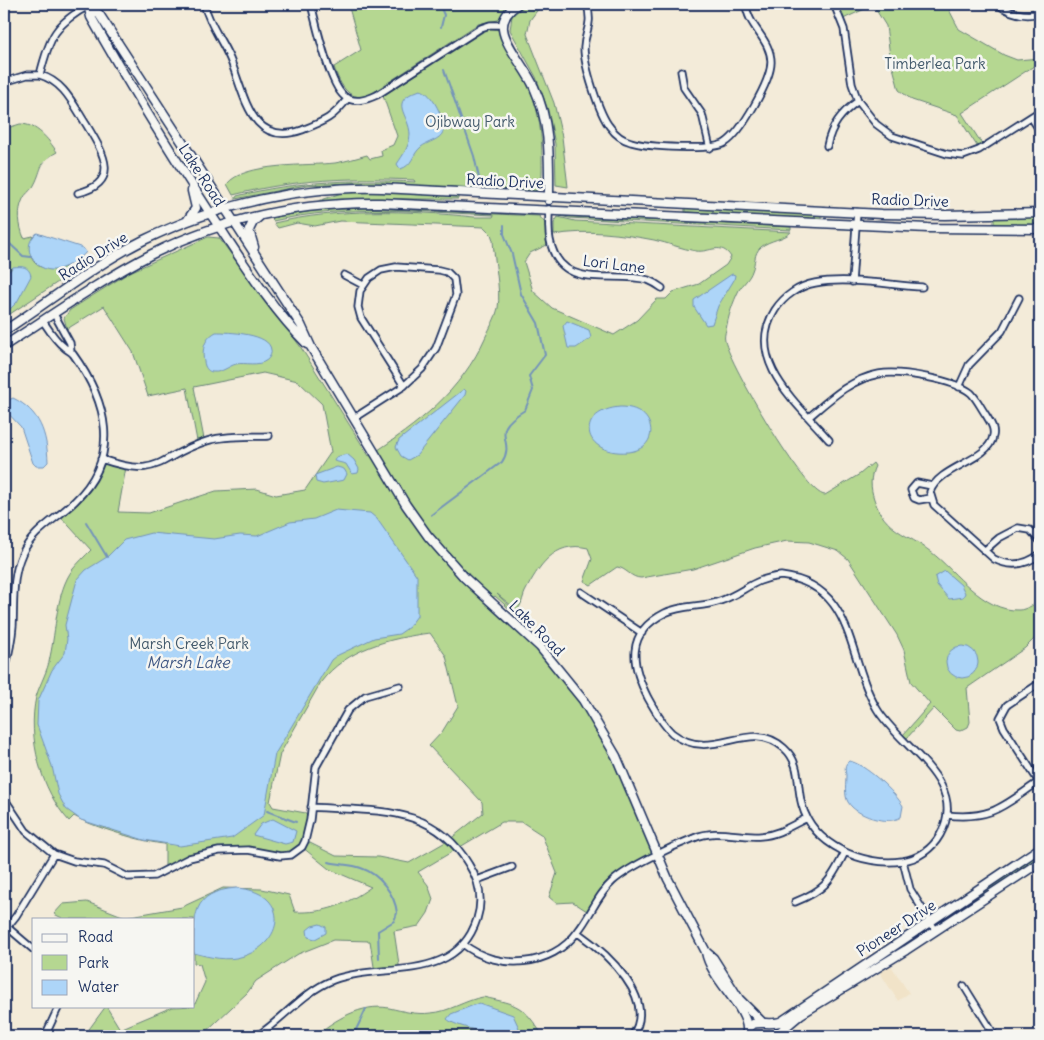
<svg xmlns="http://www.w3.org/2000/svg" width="1044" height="1040" viewBox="0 0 1044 1040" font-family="Delius,sans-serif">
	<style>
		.built { fill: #f1e3c8 }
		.green { fill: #b5d791; stroke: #688378; fill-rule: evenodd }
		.water { fill: #add5f8; stroke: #7393ba }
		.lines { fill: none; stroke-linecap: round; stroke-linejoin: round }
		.stream { stroke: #7393ba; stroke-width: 2 }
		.street-casing { stroke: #1b2f5e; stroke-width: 9 }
		.secondary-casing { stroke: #1b2f5e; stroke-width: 11 }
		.street { stroke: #f6f6f2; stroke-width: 5.5 }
		.secondary { stroke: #f6f6f2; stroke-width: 8 }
		.labels { text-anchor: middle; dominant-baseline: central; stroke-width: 5; stroke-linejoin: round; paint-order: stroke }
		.park-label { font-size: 15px; fill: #42596b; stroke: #f6f6f2 }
		.street-label { font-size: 15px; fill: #1b2f5e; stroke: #f6f6f2 }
		.water-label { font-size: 16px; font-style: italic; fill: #405884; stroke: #f6f6f2 }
	</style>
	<rect width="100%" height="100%" fill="#f3ebd9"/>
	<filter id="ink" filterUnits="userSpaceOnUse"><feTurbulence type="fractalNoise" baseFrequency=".02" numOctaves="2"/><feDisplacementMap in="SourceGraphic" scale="10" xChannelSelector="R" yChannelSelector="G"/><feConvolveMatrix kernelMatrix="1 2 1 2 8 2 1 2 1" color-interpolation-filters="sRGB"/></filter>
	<g filter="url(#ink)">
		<!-- built -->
		<path class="built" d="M890 964 909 993 898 1001 879 971Z"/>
		<!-- green -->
		<path class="green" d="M348 4H498L500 6 510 4 498 20 478 24 372 93C350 105 340 85 334 67L361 50Z
			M526 4H542L530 20 527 34 554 103 562 137 568 187 556 185 555 144 548 110 536 77 510 30 512 16Z
			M849 4H946L959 29 1004 55 1017 60 1040 58V62L962 113 982 144 977 146 957 115 912 100 899 90 890 56 886 26 873 5 841 20 838 10Z
			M489 28 499 30C503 48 516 62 524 78 539 105 542 132 542 161 542 171 543 184 536 191L354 183 306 185 235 199 237 196C297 181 354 179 415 182L414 180C349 177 297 179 233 195L227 184C244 162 310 166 335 163 347 161 356 158 367 155L370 159 382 156 381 150 393 145 397 136 383 96Z
			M20 124C37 124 48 139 57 152 37 163 43 170 33 187 30 191 25 194 23 199 17 211 19 226 24 238L33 236C23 262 40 274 65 267L70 274 4 318V245L9 243 10 212 4 199V129Z
			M344 192H390L458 196V199H362L316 202Z
			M365 208 539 216 545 223 547 245 530 253 524 262 533 291 552 308 614 335 637 320 657 299H666L673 292 699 284 726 265 731 257C721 241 710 253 696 251 682 249 668 243 654 240 623 234 585 229 554 235V223L558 217 575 221 791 232C785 239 769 240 761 247 753 254 756 262 752 271 750 278 743 284 739 290 733 302 728 317 726 330 725 333 724 337 725 341 730 364 805 495 825 495L860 474 873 463 875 466C870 477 870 487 874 499 885 532 907 533 931 552 956 571 983 612 1019 610 1025 610 1034 604 1040 602V633L1025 648 967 688 970 722 968 727 960 731 956 730 934 708 907 738 903 735 930 704 911 682 904 650 897 635 848 559 838 551 809 542 787 541 755 548 693 569 641 578C631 578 626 568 617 567L591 585 584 581 592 559 588 548C554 540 538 567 525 592 522 599 522 605 517 610L497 594 516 612 514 613 495 596 490 600 540 647 596 720 658 856 613 881 590 913 573 902 556 903 549 897 557 873 542 835 522 822H502L418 872 428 885 433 899 428 913 419 926 394 931 400 971 375 973 370 941 333 940 298 954 256 981 247 993 201 1036H84L106 1006 120 1029 172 1007 194 1006 205 982 200 964 194 963V919H64L54 914 63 904 87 902 125 917 182 907 223 888 262 889 289 895 295 912C327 913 345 905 371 887L329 869 302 847 291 855 261 852 206 853 165 869V844C146 843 90 826 74 816L69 821C41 790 27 738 36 697 40 683 48 671 50 657 56 631 56 591 73 569 78 563 85 556 91 550L59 515 85 491 101 459 126 467 118 512 149 513 216 491 257 489 276 495 305 490 331 452 322 404 298 381 263 373 194 387 204 439 197 441 187 388 148 396 133 352 104 306 67 329 64 318 70 310 130 272 208 237 219 238 300 346 369 456C418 424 461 392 486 336 490 327 496 318 498 308 501 290 494 260 493 240L491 234 484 227 340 221 315 226 297 223 278 228 274 223C339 208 407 210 474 217H493L494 215C419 212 347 204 273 221L272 217 321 210ZM430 633 446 656 458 706 442 732 429 746 482 802 483 813 449 840 409 863 378 857 336 856 306 841 311 814 273 807 270 802 280 754 321 682C346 649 390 638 430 633Z
			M685 208 821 214V219L685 212Z
			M560 216 791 227V230L569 218Z
			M1040 217V225H994V218Z
			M1040 852V858L946 918 944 916Z
			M483 997C519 1005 523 1005 543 1036H315C334 1020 362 1003 389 1008 403 1011 416 1015 431 1013 449 1012 465 1000 483 997Z"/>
		<!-- water -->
		<path class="water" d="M420 90C432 91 446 121 443 132 440 140 427 142 421 147 412 154 413 166 400 169L397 164C403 155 409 147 410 135 410 114 386 102 420 90Z
			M4 199C11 209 12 231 9 243L4 245Z
			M37 233 83 248 86 252C83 256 79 259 74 262 68 265 62 269 55 270 35 272 19 247 37 233Z
			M13 267C22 266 29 266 31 276L17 302 4 315V277Z
			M732 274 735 275 734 280 718 306 712 324 706 325 694 307V300Z
			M567 321 589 330 591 338 576 348H568L563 326Z
			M216 332C228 332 270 333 271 350 272 354 269 358 267 360 258 367 245 362 236 364 229 366 221 373 214 372 209 372 207 370 205 366 201 352 203 339 216 332Z
			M464 389 466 391 465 395 417 455 408 460 401 456 396 447 399 440Z
			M13 398C40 411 47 434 48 462L44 466H36L33 463 21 427 4 409V402Z
			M620 407C657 406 662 449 628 452 582 456 574 411 620 407Z
			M347 454 354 460 359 469 358 473 352 474 346 464 334 461 336 457Z
			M337 467 344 469 347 474 344 480 323 484 316 482 315 475Z
			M336 510 370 513 377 519 417 576V616L409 627 399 634 374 638 336 656 331 660 275 754 264 815 232 838 180 846 144 840 81 820 66 809 58 794 52 766 37 725 38 701 52 670 65 653 67 639 65 625 77 580 86 570 107 557 124 540 151 533 214 539 240 535 257 536 290 522 314 519Z
			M945 571 961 585 965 593 963 597 949 599 937 585 935 577Z
			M946 662a16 16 0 1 1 32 0a16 16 0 1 1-32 0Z
			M849 761C864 763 896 793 903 806L901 817C888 826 856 816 848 802 844 795 846 784 846 775 845 769 844 765 849 761Z
			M273 819 296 831 293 842 285 844 253 835 261 824Z
			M236 888C289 891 287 941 244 956 227 962 209 957 194 953 194 916 191 892 236 888Z
			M320 924 326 927V933L315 939 308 937 307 930 312 926Z
			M479 1003 513 1015 519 1028C516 1031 513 1034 509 1035 499 1037 453 1026 447 1019L451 1014Z"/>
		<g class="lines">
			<!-- stream -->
			<path class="stream" d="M439 4 444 15 441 27
				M444 70 474 156 479 178
				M9 243 23 256 31 257
				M431 515 502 462C517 439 486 433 525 410L533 390 529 376 545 355 538 323 521 294 512 254 504 234V225
				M86 522 107 557
				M267 811 296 822
				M329 862C340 865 351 864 361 868 379 874 395 894 397 913L394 921 378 931 379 958
				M353 1036 366 1009"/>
			<!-- street casing -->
			<g class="street-casing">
				<path id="street" d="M204 4C209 24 222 40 230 59 245 94 250 148 302 130 325 121 333 118 348 98
					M311 4C316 23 329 84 344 96 354 104 366 100 377 95L481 28 490 25H503
					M587 4C593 27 585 29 584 48 584 65 599 114 610 127 615 134 623 140 631 142 647 147 712 151 725 143 741 133 771 81 771 62 771 39 747 26 746 4
					M834 4 844 29 852 84 858 101 876 124 892 136 947 154 963 156 979 150 1040 111
					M997 4C1010 13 1025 17 1040 13
					M681 71 684 88 702 114 710 148
					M40 75C64 82 73 104 86 124 102 151 123 182 78 193
					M4 82 27 75H40C49 38 55 23 90 5
					M1031 117 1040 131
					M827 146C831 126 841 113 858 101
					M549 209C549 220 548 230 550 240 560 293 614 270 648 280 653 282 658 285 662 288
					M344 275 363 285
					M852 282 857 212
					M54 314 70 343 71 352
					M959 387 969 365 1002 331 1019 298
					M809 417C830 399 851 379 879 374 899 370 955 380 971 393 977 399 981 408 986 415 990 422 995 428 993 436 989 461 939 466 930 492L934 505 994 559C1010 567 1025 566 1040 554
					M354 418 404 386 406 384 422 369 436 348 456 295 454 279 447 272 439 270 396 267 381 270 369 278 360 291 358 307 361 318 404 386
					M829 440C799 405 743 360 775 310 784 296 799 286 815 283 847 277 890 285 922 287
					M101 459C162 480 156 457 207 441 226 435 249 437 269 436
					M931 498 919 500 914 498 911 490 917 483 932 486
					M984 551 999 538 1018 528 1030 530 1040 541
					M781 576C856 585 846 657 877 709 900 748 970 782 940 835 932 849 918 859 902 861 863 867 813 845 802 805 796 785 802 764 784 748 749 716 713 765 672 733 661 723 655 710 648 698 631 665 625 633 665 613 683 604 702 608 720 601 745 592 752 579 781 576Z
					M581 592 642 633
					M4 673C8 658 12 641 13 625 14 601 12 576 22 554 33 530 57 519 75 501 122 456 107 401 73 354 70 351 67 350 64 347 55 340 49 330 43 321
					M1039 782 1004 728 1000 718 1007 705 1040 683
					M4 798 26 831 54 854 74 861 104 865 128 877 154 876 189 858 219 851 248 850 280 856 291 855 302 847 305 841 310 820 316 767 348 710 365 696 400 686
					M947 815C993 820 1004 805 1040 781
					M903 861 910 889 936 931
					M477 880 512 867
					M795 902C825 890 831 881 845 852
					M7 927 34 950
					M4 931 16 916 54 854
					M578 933C605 952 659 999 632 1036
					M463 944C497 971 552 968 578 931 591 915 597 895 613 881 630 866 671 847 694 838 717 828 737 838 761 836 778 835 792 825 807 818
					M964 986 995 1036
					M45 1036 59 1006
					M257 1036C283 1019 303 992 333 980 380 962 456 985 477 919 483 900 480 882 469 865 433 803 373 812 311 807"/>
			</g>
			<!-- secondary casing -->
			<g class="secondary-casing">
				<path id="secondary" d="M88 4 91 17C129 85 170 151 212 216 241 259 270 307 307 344
					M518 4C509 10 502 18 503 29 505 46 527 70 534 87 551 124 549 160 549 200
					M89 6 99 14 301 325 311 347 406 505 428 536 465 578 540 647 583 700 616 756 668 879 706 952C711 980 749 1008 747 1031
					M187 221 196 208 192 191
					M254 247 249 230 253 222 260 216
					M4 331C50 301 94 265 144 240 218 204 300 186 382 188L882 214 945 215 1040 213
					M4 346C52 315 101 280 152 254 224 218 301 202 381 203L928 228 1040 229
					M706 952 713 958 739 999 762 1022
					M746 1036C748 1014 769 1028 782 1021L1040 848
					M775 1036 801 1014 906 950 1040 862"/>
			</g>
			<!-- street -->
			<use href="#street" class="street"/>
			<!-- secondary -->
			<use href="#secondary" class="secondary"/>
		</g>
	</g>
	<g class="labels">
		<!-- park labels -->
		<g class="park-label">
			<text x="935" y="63">Timberlea Park</text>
			<text x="470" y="121">Ojibway Park</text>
			<text x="189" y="643">Marsh Creek Park</text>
		</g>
		<!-- street labels -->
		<g class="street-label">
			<text transform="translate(202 175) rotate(57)">Lake Road</text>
			<text transform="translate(505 181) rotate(3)">Radio Drive</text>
			<text transform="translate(910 200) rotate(2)">Radio Drive</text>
			<text transform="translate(93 256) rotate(-32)">Radio Drive</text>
			<text transform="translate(614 264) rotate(7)">Lori Lane</text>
			<text transform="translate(537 628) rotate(45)">Lake Road</text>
			<text transform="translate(896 928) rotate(-33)">Pioneer Drive</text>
		</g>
		<!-- water labels -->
		<g class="water-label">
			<text x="188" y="662">Marsh Lake</text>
		</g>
	</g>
	<!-- margin -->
	<rect width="1044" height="1040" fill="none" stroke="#f6f6f2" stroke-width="20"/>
	<rect x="10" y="10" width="1024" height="1020" fill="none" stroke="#1b2f5e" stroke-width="2" filter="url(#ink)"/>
	<!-- legend -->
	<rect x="32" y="918" width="162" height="90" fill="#f6f6f2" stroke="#9ea6b7"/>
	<rect x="42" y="934" width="25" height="8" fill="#f6f6f2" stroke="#9ea6b7"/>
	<text x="78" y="942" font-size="15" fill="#1b2f5e">Road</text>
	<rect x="42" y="955" width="25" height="15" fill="#b5d791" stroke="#9ea6b7"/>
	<text x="78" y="968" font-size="15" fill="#1b2f5e">Park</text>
	<rect x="42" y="980" width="25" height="15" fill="#add5f8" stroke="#9ea6b7"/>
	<text x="78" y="992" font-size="15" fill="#1b2f5e">Water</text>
</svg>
